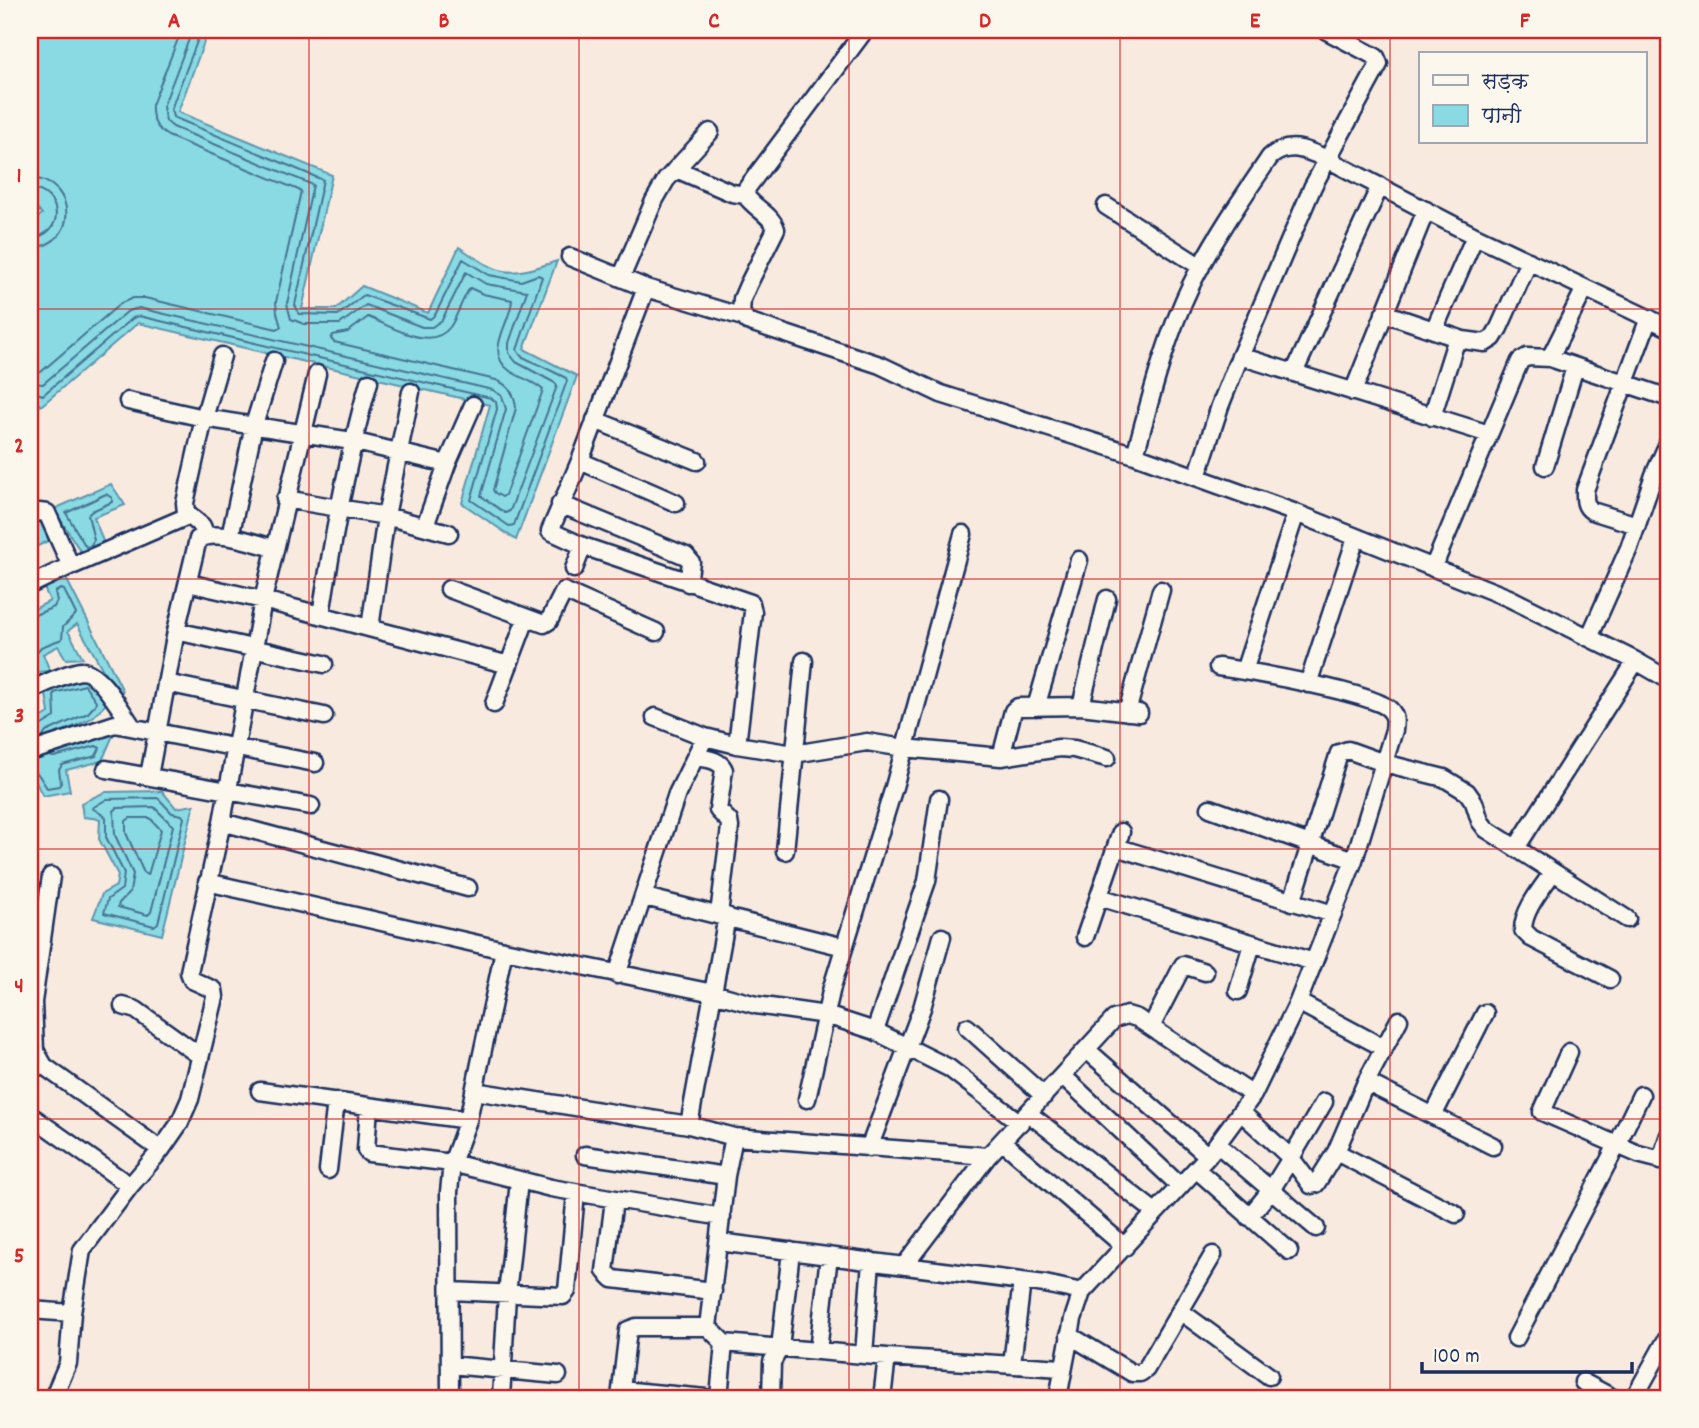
<svg xmlns="http://www.w3.org/2000/svg" width="1699" height="1428" viewBox="0 0 1699 1428" font-family="Dekko,'Playpen Sans Deva',sans-serif">
	<style>
		.water { fill: #89dae3; stroke: #5d96ae; stroke-width: 2 }
		.lines { fill: none; stroke-linecap: round; stroke-linejoin: round }
		.shore { stroke: #477393; stroke-width: 2 }
		.minor-casing { stroke: #1b2f5e; stroke-width: 21 }
		.minor { stroke: #fbf7ec; stroke-width: 16 }
		.grid { fill: none; stroke: #d62828; stroke-width: 2; stroke-opacity: 0.55 }
		.neatline { fill: none; stroke: #d62828; stroke-width: 2.5 }
		.grid-label { font-size: 23px; text-anchor: middle; font-weight: bold; fill: #d62828 }
	</style>
	<rect width="100%" height="100%" fill="#f9eadf"/>
	<filter id="ink" filterUnits="userSpaceOnUse"><feTurbulence type="fractalNoise" baseFrequency=".0143" numOctaves="2"/><feDisplacementMap in="SourceGraphic" scale="14" xChannelSelector="R" yChannelSelector="G"/><feConvolveMatrix kernelMatrix="1 2 1 2 8 2 1 2 1" color-interpolation-filters="sRGB"/></filter>
	<g filter="url(#ink)">
		<!-- water -->
		<path class="water" d="M30 30H197L207 34 178 112 332 175 302 309H336L362 286 428 313 459 247C502 276 507 278 557 261L524 349 577 376 516 540 462 503 490 405 138 323 41 406 30 396V224L42 214 30 202Z
			M111 484 125 505 94 517 103 541 87 562 54 509Z
			M39 509 54 538 30 550V515Z
			M66 578 123 691 117 695 77 624 68 631 83 658 66 659 58 646 43 654 50 671 36 672 32 658 30 659V611L50 601 44 588Z
			M87 676 106 704 92 718 49 738 52 750 114 733 102 761 66 770 70 791 43 796C27 769 30 754 30 724L49 713 45 688Z
			M162 791 176 808 194 805 162 935 93 918 102 894 116 886 118 875 99 839 100 819 83 817 81 803 105 792Z"/>
		<g class="lines">
			<!-- shore -->
			<path class="shore" d="M30 178C77 180 80 246 30 248
				M30 189C63 191 66 236 30 238
				M470 288 483 294 512 300C511 323 483 352 510 371 520 378 534 381 543 390L505 495 502 497 495 493 493 490 516 408C515 394 509 385 496 380L334 342 331 339 333 335 348 332 368 317C390 325 430 353 450 327 458 316 461 300 470 288Z
				M30 372H41L121 303 133 298H145L277 329 281 327 277 313 276 302 301 191 168 136C156 129 151 119 152 105L178 39 177 30
				M30 383 43 384 128 311 139 308 493 390 502 396 506 409 481 496 505 513 510 511 557 386 555 383 516 362 509 353V343L527 291 486 284 466 272 442 320 432 327H422L366 305 340 324H304L291 319 287 304 313 185 173 127 166 121 163 107 189 39 188 30
				M30 391 43 395 133 318 139 316 491 398 496 402 497 409 471 500 509 526 514 525 567 381 566 378 521 356 517 350 542 277 538 275 521 281 489 275 463 259 435 315 430 319 364 295 338 315 299 314 295 305 323 180 173 117 171 109 198 39 197 30
				M106 494 112 498V502L92 511 88 515 94 540 90 546 86 547 66 513Z
				M30 617 54 607 57 601 55 592 61 589 64 590 76 614 63 627 62 639 41 647 36 653H30
				M30 729H35L55 717 54 693 85 685 96 701 95 705 88 713 46 732 42 738
				M30 771 38 774 47 788 59 786 61 783 59 770 62 765 96 756 100 748 96 746 54 757 48 756
				M158 798 172 813 182 815 184 818 158 923 154 926 104 913 108 899 122 889 124 873 106 837V817L92 808 107 799Z
				M154 807 173 826 151 912 148 915 118 907 119 903 130 892 133 874 115 835 114 811 117 808Z
				M130 818H150L161 830 148 875 144 873 126 833V821Z"/>
			<!-- minor casing -->
			<g class="minor-casing">
				<path id="minor" d="M865 30 747 188 746 196C755 209 771 214 776 229L748 285 742 299 741 313 747 321 880 365 941 394 1135 455 1296 513 1509 598 1636 661 1669 680
					M676 169 732 193 746 195
					M1106 206 1201 267
					M570 257 646 288 743 317
					M621 278 654 201 666 180 710 132
					M646 288 580 461 550 531 583 546 751 603 753 612 737 745 794 754 867 742 904 748 1001 757 1059 748 1074 749 1107 758
					M1384 313 1463 340 1485 343 1493 338 1499 328 1529 261
					M1434 330 1475 236
					M1240 356 1489 434
					M1550 358 1585 288
					M1294 373 1380 186
					M1353 392 1426 210
					M128 401 204 418 352 441 447 464
					M1432 417 1457 338
					M595 420 697 461
					M1135 455C1151 397 1165 339 1191 285 1213 240 1242 198 1270 157 1289 141 1307 150 1327 159L1475 236 1669 328
					M580 461 676 503
					M1545 466 1575 367
					M1197 477 1220 406 1236 366 1313 186 1379 64 1376 57 1325 30
					M285 499 386 516 449 533
					M560 504 686 556 691 562 688 583
					M30 515 39 512 47 513 69 562 74 565 188 516
					M1637 525 1592 511C1584 506 1585 499 1585 490L1649 318
					M425 526 447 464 473 405
					M206 536 202 526 186 513 185 503 204 418 222 356
					M230 537 254 425 274 361
					M1433 568 1520 361 1527 357 1550 358 1669 398
					M574 569 583 546
					M188 583 263 600 509 665
					M30 585 72 565
					M449 589 544 624 549 621 564 591 656 632
					M321 615C333 536 347 459 369 382
					M370 628 386 516 411 392
					M176 631 324 664
					M1589 638 1629 548 1654 475 1669 441
					M1244 671 1296 513
					M166 683 324 716
					M1308 684 1356 538
					M30 690C45 684 65 673 81 671 99 670 122 712 132 726
					M494 704 526 619
					M1081 706 1107 599
					M1036 707 1079 560
					M1127 712 1161 590
					M655 717 705 737 737 745
					M30 752 115 724 315 763
					M696 757C706 759 720 759 724 770L718 810 729 821 730 827 719 914
					M1001 757 1013 711 1018 707 1081 706 1139 713
					M106 769 311 806
					M149 776 176 631 198 539C219 529 253 543 275 548
					M939 799 927 881 875 1031 949 1068 1020 1123
					M1210 808 1354 860
					M222 822 468 888
					M1116 847 1333 914
					M1516 848 1636 661
					M785 851 804 661
					M1553 872C1542 888 1523 910 1523 930L1531 938 1610 979
					M51 876 33 1002 35 1050 44 1066 161 1150
					M207 882 504 950 713 993 756 1005 826 1015 875 1031
					M645 897 844 947
					M1099 897 1314 962
					M1292 902 1339 753 1348 750 1384 763 1444 778 1467 792 1474 802 1480 821 1486 829 1627 919
					M1085 937 1121 832
					M617 975 677 794 705 737
					M1238 991 1252 944
					M1298 1002 1384 1048
					M123 1006 136 1010 200 1056
					M967 1027 1044 1096
					M1151 1027 1183 965 1205 972
					M1087 1050 1208 1156
					M1569 1052 1542 1112 1638 1154 1669 1162
					M1063 1076 1180 1186
					M1366 1082 1493 1146
					M260 1091 468 1120
					M474 1091 689 1125 734 1137 988 1156
					M807 1099 832 987 894 787 963 534
					M369 1106 366 1150 369 1153 452 1163 551 1188 722 1217
					M1241 1112 1291 1158 1324 1102
					M1028 1113 1155 1212
					M30 1115 130 1186
					M1433 1116 1485 1013
					M689 1125 727 916
					M1003 1142 1125 1247
					M1217 1144 1316 1228
					M869 1148 922 1008 942 937
					M1336 1152 1366 1082 1399 1020
					M585 1155 726 1176
					M1660 1161 1669 1135
					M1196 1169 1289 1251
					M328 1170 336 1101
					M614 1200 605 1271 613 1279 713 1291
					M1249 1217 1271 1190 1291 1158 1311 1185 1316 1184 1336 1152 1456 1214
					M719 1242 1045 1284 1082 1292
					M904 1266 988 1156 1114 1019 1127 1015 1137 1018 1253 1095
					M451 1291 563 1296 567 1291 576 1193
					M30 1310 72 1313
					M1180 1311 1269 1376
					M1069 1335 1132 1373H1140L1146 1369 1213 1255
					M1516 1338 1617 1145 1641 1095
					M724 1343 887 1357 1062 1368
					M818 1351 829 1256
					M864 1355 871 1261
					M1012 1364 1022 1281
					M450 1365 558 1375
					M1583 1382 1613 1398
					M621 1390 706 1398
					M53 1398 68 1363 72 1313 82 1250 130 1186 161 1150 179 1124 190 1099 215 997 214 990 192 980 189 972 222 822 263 600 317 374
					M450 1398 449 1192 452 1163 468 1120 504 950
					M501 1398 507 1295 519 1181
					M620 1398 628 1330 636 1327H708
					M719 1398 724 1343 708 1327 726 1176 734 1137
					M771 1398 772 1362 780 1348 791 1251
					M882 1398 887 1357
					M1058 1398 1073 1319 1082 1292 1208 1156 1253 1095 1298 1002 1354 860 1394 730C1395 723 1396 716 1390 710 1376 693 1247 671 1218 667
					M1634 1398 1669 1335"/>
			</g>
			<!-- minor -->
			<use href="#minor" class="minor"/>
		</g>
	</g>
	<!-- grid -->
	<path class="grid" d="M309 30V1398M579 30V1398M849 30V1398M1120 30V1398M1390 30V1398M30 309H1669M30 579H1669M30 849H1669M30 1119H1669"/>
	<!-- margin -->
	<rect width="1699" height="1428" fill="none" stroke="#fbf7ec" stroke-width="77"/>
	<!-- legend -->
	<rect x="1419" y="52" width="228" height="91" fill="#fbf7ec" stroke="#a1a7b3" stroke-width="2"/>
	<rect x="1433" y="75" width="35" height="10" fill="#fbf7ec" stroke="#a1a7b3" stroke-width="2"/>
	<text x="1482" y="88" font-size="21" fill="#1b2f5e">सड़क</text>
	<rect x="1433" y="105" width="35" height="21" fill="#89dae3" stroke="#a1a7b3" stroke-width="2"/>
	<text x="1482" y="122" font-size="21" fill="#1b2f5e">पानी</text>
	<!-- scale -->
	<path d="M1422 1362v10h210v-10" fill="none" stroke="#1b2f5e" stroke-width="3.5"/>
	<text x="1433" y="1362" font-size="21" fill="#1b2f5e" stroke="#fbf7ec" stroke-width="5" paint-order="stroke">100 m</text>
	<rect x="38" y="38" width="1622" height="1352" class="neatline"/>
	<g class="grid-label">
		<text x="174" y="27">A</text>
		<text x="444" y="27">B</text>
		<text x="714" y="27">C</text>
		<text x="985" y="27">D</text>
		<text x="1255" y="27">E</text>
		<text x="1525" y="27">F</text>
		<text x="19" y="182">1</text>
		<text x="19" y="452">2</text>
		<text x="19" y="722">3</text>
		<text x="19" y="992">4</text>
		<text x="19" y="1262">5</text>
	</g>
</svg>
